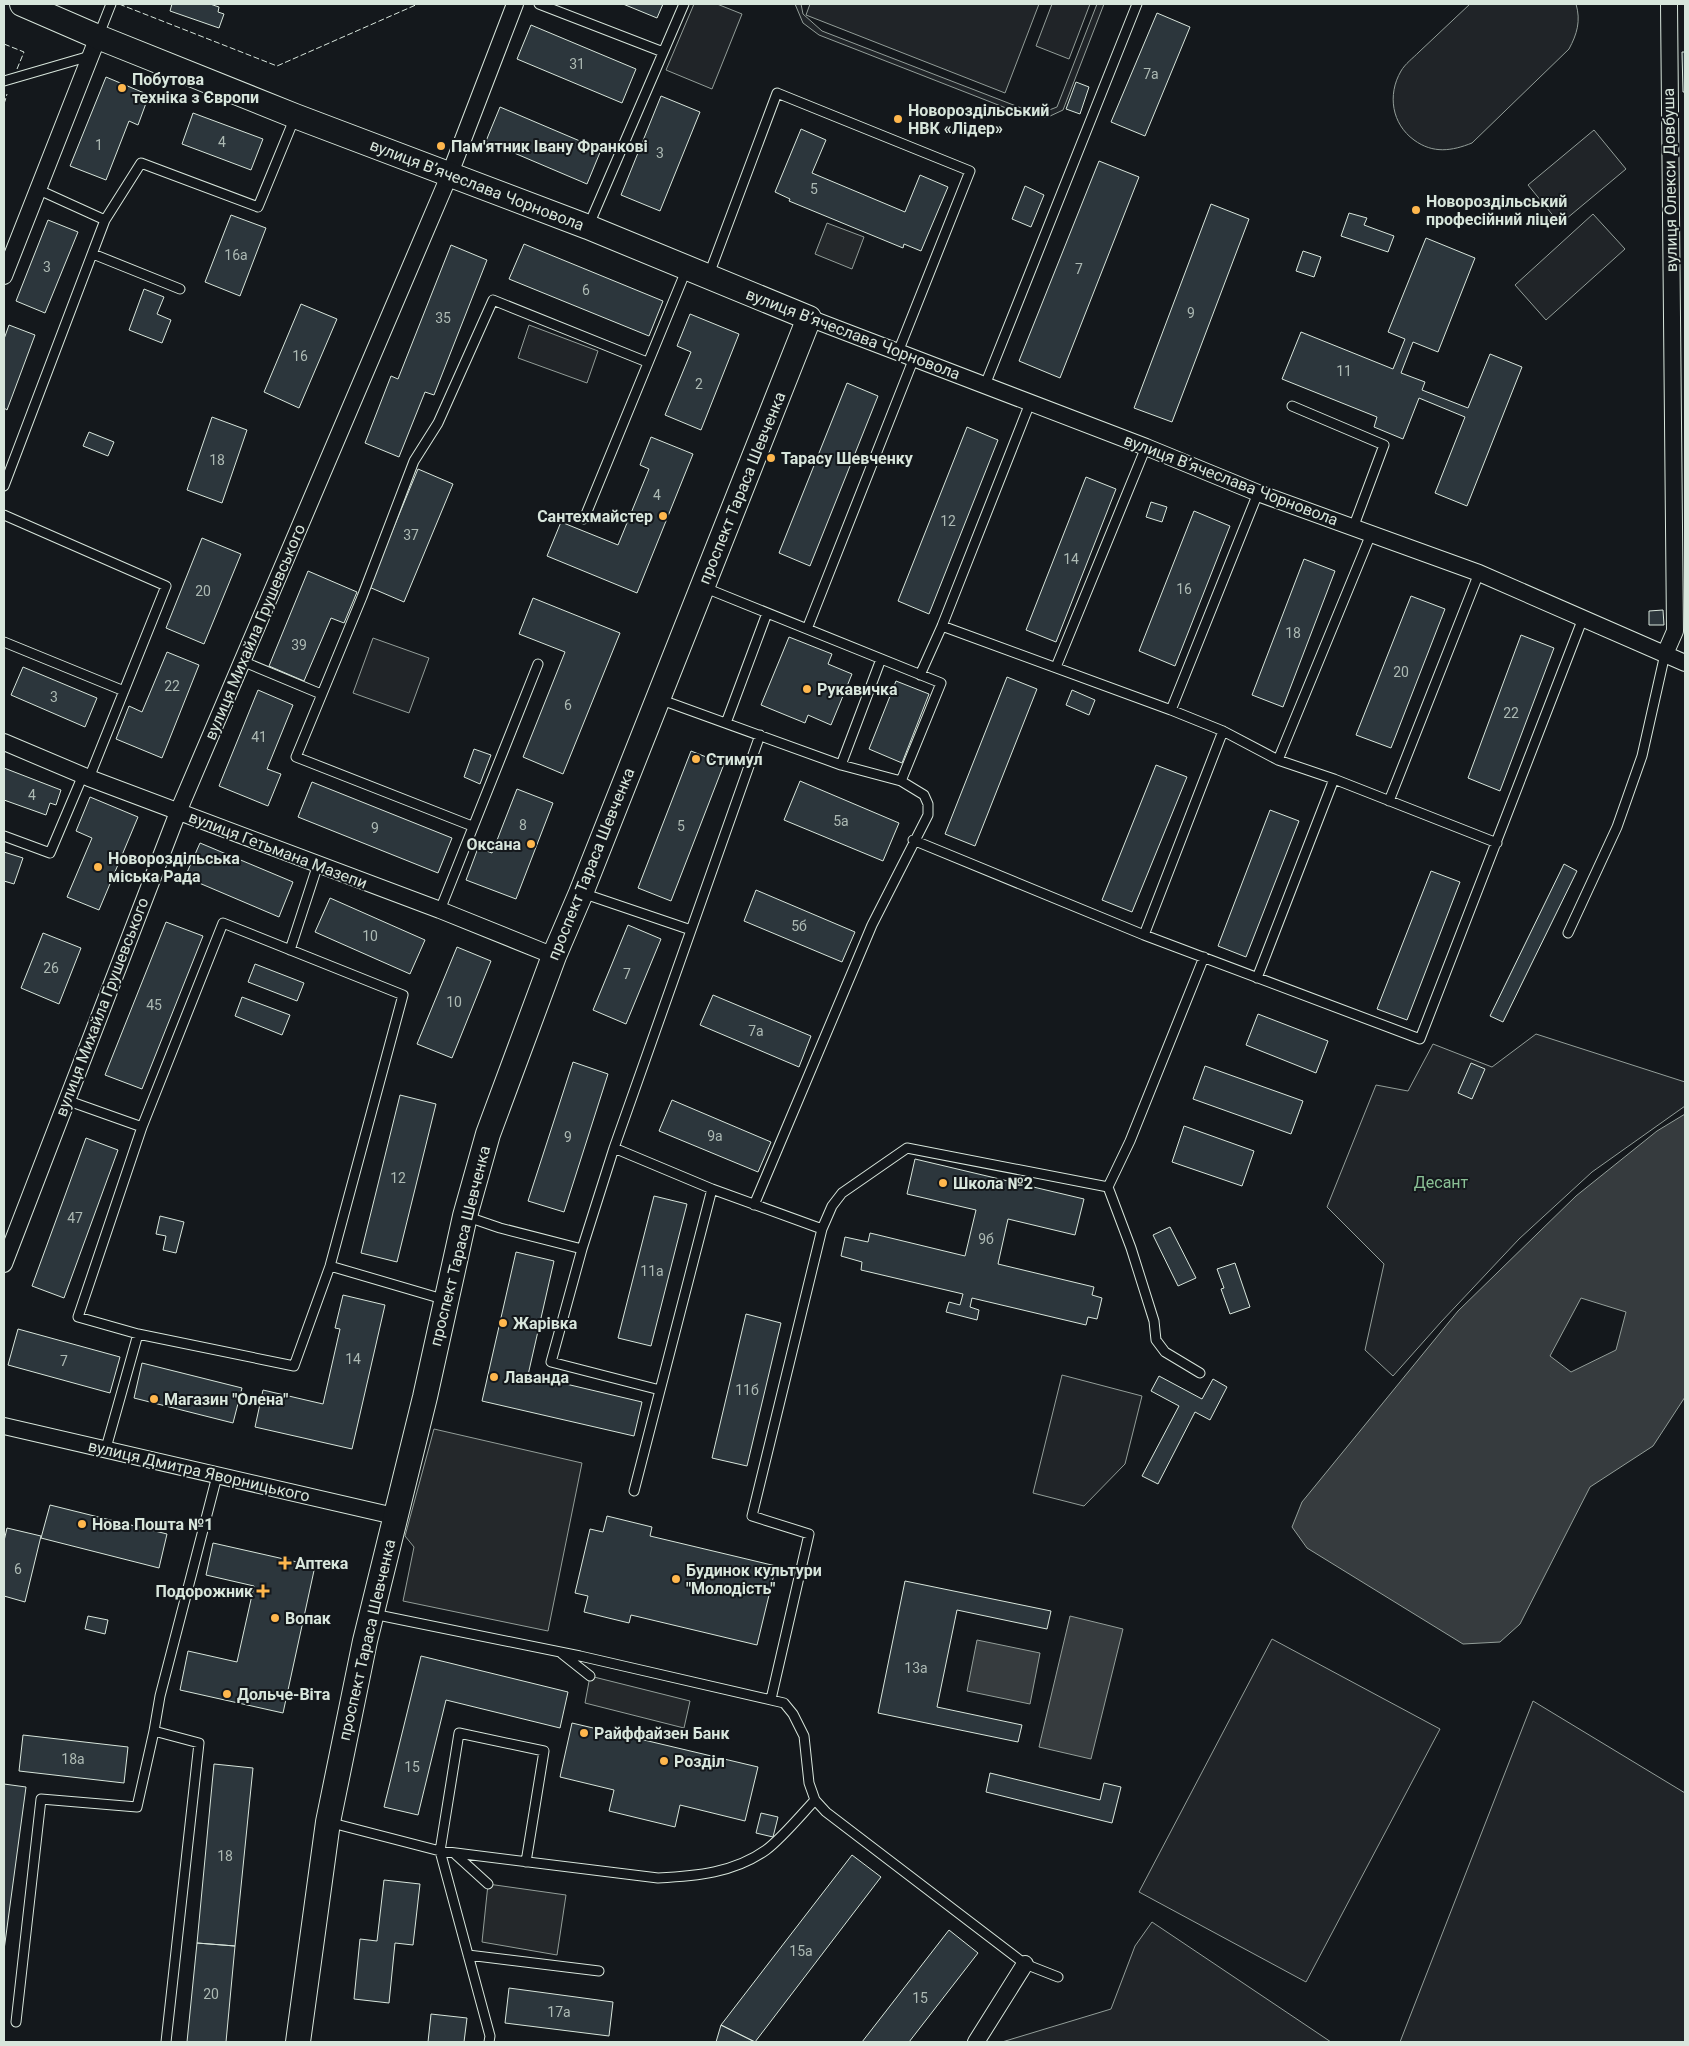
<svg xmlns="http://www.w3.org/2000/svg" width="1689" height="2046" viewBox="0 0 1689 2046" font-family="Roboto,sans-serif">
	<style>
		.green { fill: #202428; stroke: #939e99 }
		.parking { fill: #24282b; stroke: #939e99 }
		.water { fill: #363b3e; stroke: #939e99; fill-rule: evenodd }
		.building { fill: #2c363c; stroke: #d8e6dc }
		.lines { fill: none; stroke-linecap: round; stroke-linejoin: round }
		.lane-casing { stroke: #d8e6dc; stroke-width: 11 }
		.street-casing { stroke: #d8e6dc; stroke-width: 18 }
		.secondary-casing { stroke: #d8e6dc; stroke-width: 26 }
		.lane { stroke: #14181c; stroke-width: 9 }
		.street { stroke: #14181c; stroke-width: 16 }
		.secondary { stroke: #14181c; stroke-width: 24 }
		.fence { stroke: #d8e6dc; stroke-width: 1; stroke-dasharray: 6 2.5; stroke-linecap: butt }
		.poi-dot { fill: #ffb74d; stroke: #14181c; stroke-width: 2 }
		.labels { text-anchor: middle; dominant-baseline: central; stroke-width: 4; stroke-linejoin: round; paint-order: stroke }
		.number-label { font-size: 14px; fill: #adbab4 }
		.poi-label { font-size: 16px; font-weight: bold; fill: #d8e6dc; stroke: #14181c; text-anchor: start }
		.street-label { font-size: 16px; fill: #d8e6dc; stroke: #14181c }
		.park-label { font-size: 16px; fill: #8ac095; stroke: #14181c }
	</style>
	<rect width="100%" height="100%" fill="#14181c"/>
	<!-- green -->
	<path class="green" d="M694 4H717L742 14 712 89 666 70Z
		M795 4H801L803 14 822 31 1029 111 1044 112 1057 107 1097 4H1104L1063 110 1048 117H1029L819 35 803 23Z
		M810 4H1039L1005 93 806 15Z
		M1052 4H1090L1069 59 1036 46Z
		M1470 4H1576C1581 21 1577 34 1569 49L1472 143C1452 151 1433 154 1414 140 1392 124 1387 95 1401 71 1405 64 1413 58 1419 52 1436 36 1453 20 1470 4Z
		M1594 130 1626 169 1560 224 1528 185Z
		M1593 214 1625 249 1546 320 1515 285Z
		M529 325 598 351 587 383 518 358Z
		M373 638 429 658 409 713 353 693Z
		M1536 1034 1685 1082V1106L1592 1172 1519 1239 1441 1322 1393 1376 1365 1350 1384 1264 1327 1207 1376 1085 1408 1091 1433 1044 1492 1067Z
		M1062 1375 1142 1396 1125 1464 1084 1506 1033 1493Z
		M1272 1639 1440 1729 1306 1982 1139 1892Z
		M1533 1701 1685 1793V2042H1400Z
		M1152 1922 1331 2042H1002L1111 2009 1135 1946Z"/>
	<!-- parking -->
	<path class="parking" d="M827 223 864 237 852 269 815 254Z
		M434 1429 582 1463 548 1631 403 1601 414 1547 405 1536Z
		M590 1676 690 1701 684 1728 585 1703Z
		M488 1884 566 1895 557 1955 482 1942Z"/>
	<!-- water -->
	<path class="water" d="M1685 1114V1397L1653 1446 1590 1487 1520 1624 1500 1642 1463 1644 1307 1548 1292 1527 1302 1502 1458 1311 1576 1196 1657 1131ZM1581 1298 1626 1312 1616 1350 1571 1372 1550 1356Z
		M1070 1616 1123 1629 1091 1759 1039 1747Z
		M977 1640 1040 1653 1030 1704 967 1691Z"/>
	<!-- building -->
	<path class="building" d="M172 4H210L219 7 218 12 224 14 219 28 170 11Z
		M623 4H663L657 18Z
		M1157 13 1190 27 1145 136 1111 122Z
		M531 25 636 69 622 103 517 59Z
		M1682 52H1685V92H1683Z
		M106 77 149 95 138 125 129 121 106 180 70 166Z
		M1076 82 1089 87 1080 114 1066 109Z
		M661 96 700 112 660 211 621 195Z
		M500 107 601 150 587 184 486 141Z
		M193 113 263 139 251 170 182 144Z
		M801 129 826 140 812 173 905 212 920 175 948 187 921 251 904 244 903 248 789 201 790 199 775 192Z
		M1099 161 1139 177 1060 378 1019 361Z
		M1025 186 1044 195 1031 227 1012 219Z
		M1211 204 1249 219 1172 422 1134 408Z
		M1349 213 1367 218 1364 225 1394 236 1388 252 1341 236Z
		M231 215 266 228 240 296 205 282Z
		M48 220 78 232 45 313 16 301Z
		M1426 238 1475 258 1438 352 1413 342 1401 373 1425 382 1422 390 1468 408 1490 354 1522 367 1467 506 1435 493 1465 417 1419 398 1403 439 1374 427 1377 417 1282 379 1301 332 1393 369 1405 339 1388 332Z
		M524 244 663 301 649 336 509 279Z
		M451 245 487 260 434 395 425 392 399 457 365 443 391 376 398 379Z
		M1303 251 1321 257 1314 277 1296 271Z
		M144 289 164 297 157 314 171 320 162 343 129 330Z
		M301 304 337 319 299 408 264 392Z
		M690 314 739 334 701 430 665 415 691 352 677 346Z
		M9 325 35 335 7 410 4 408V339Z
		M847 383 878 396 810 566 779 553Z
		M212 417 247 430 222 503 187 490Z
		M967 427 998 440 929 614 898 601Z
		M89 432 114 442 108 456 83 446Z
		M651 437 693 454 637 593 547 556 561 522 618 545 649 469 640 465Z
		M418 469 453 484 404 602 369 587Z
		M1086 477 1116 489 1056 642 1026 630Z
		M1151 502 1167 507 1162 522 1146 517Z
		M1194 511 1230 526 1175 666 1139 651Z
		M202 538 241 554 204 644 166 628Z
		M1304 559 1335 571 1283 707 1252 695Z
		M308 571 357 592 344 623 331 618 304 681 269 666Z
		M1411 596 1445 609 1391 748 1356 735Z
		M533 598 620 633 563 774 523 757 565 652 519 634Z
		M1663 610 1664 625H1649V611Z
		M1521 635 1554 648 1500 791 1468 778Z
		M789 637 832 654 828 664 852 674 831 725 808 715 805 723 761 705Z
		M167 652 199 665 162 758 116 739 129 706 142 712Z
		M23 667 97 698 85 727 11 695Z
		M1007 677 1037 689 975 846 945 834Z
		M896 681 929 694 902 763 869 749Z
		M258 690 293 705 267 769 281 774 268 806 219 786Z
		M1072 690 1095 700 1089 715 1066 705Z
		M474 749 491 755 480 784 464 777Z
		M691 751 724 764 671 901 638 888Z
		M1156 765 1187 777 1132 912 1102 900Z
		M4 768 61 790 56 805 50 803 46 815 4 800Z
		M800 781 899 823 883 861 784 820Z
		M312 782 452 838 438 873 298 817Z
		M517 789 553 803 516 899 466 880 478 848 492 853Z
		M90 797 138 817 99 910 67 897 92 838 76 831Z
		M1270 810 1299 821 1246 957 1218 946Z
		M200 843 293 882 279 917 185 877Z
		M4 852 23 858 14 884 4 881Z
		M1564 864 1577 871 1503 1022 1490 1016Z
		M1431 871 1460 882 1407 1020 1377 1009Z
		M756 890 855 932 842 962 744 921Z
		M330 898 425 940 410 974 315 932Z
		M166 922 203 936 142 1089 105 1075Z
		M628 925 661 939 626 1024 593 1010Z
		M43 933 81 948 59 1004 21 988Z
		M457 947 491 961 452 1058 417 1044Z
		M255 964 304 983 297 1001 248 982Z
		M713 995 811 1036 799 1067 700 1025Z
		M242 997 290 1015 282 1035 235 1016Z
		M1258 1014 1328 1041 1316 1073 1246 1045Z
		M573 1062 608 1074 564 1212 528 1201Z
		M1471 1063 1485 1069 1472 1099 1458 1093Z
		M1205 1066 1303 1101 1291 1134 1193 1099Z
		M400 1095 436 1104 397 1262 361 1253Z
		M672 1100 771 1142 758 1172 659 1131Z
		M1184 1126 1254 1151 1242 1186 1172 1162Z
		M86 1138 118 1150 64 1298 32 1286Z
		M915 1159 1084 1199 1075 1235 1008 1219 998 1264 1094 1287 1092 1295 1102 1298 1097 1319 1088 1317 1086 1325 972 1298 970 1307 979 1310 977 1320 946 1312 949 1302 960 1305 963 1294 861 1270 862 1262 841 1256 845 1237 868 1242 870 1233 965 1256 976 1210 907 1194Z
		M654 1196 687 1204 651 1346 618 1338Z
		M160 1216 184 1222 176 1253 163 1250 166 1236 156 1234Z
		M1170 1227 1196 1278 1178 1286 1153 1235Z
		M516 1252 554 1261 528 1375 642 1402 634 1436 482 1401Z
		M1235 1263 1250 1307 1230 1314 1221 1289 1224 1288 1217 1269Z
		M343 1295 385 1305 352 1449 255 1427 263 1390 323 1404 340 1329 335 1328Z
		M746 1314 781 1323 747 1466 712 1458Z
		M18 1329 120 1357 110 1393 8 1365Z
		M142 1363 242 1388 233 1423 134 1398Z
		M1159 1376 1202 1399 1213 1379 1227 1387 1210 1420 1195 1412 1158 1484 1142 1476 1179 1406 1151 1391Z
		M50 1505 167 1534 159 1568 41 1538Z
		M607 1516 652 1527 650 1536 776 1566 757 1645 631 1615 629 1623 584 1612 588 1596 575 1593 590 1529 603 1532Z
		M7 1528 41 1536 25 1602 4 1596V1541Z
		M213 1543 315 1566 283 1713 180 1690 188 1651 237 1662 254 1586 206 1575Z
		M905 1581 1051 1611 1047 1629 957 1610 937 1707 1022 1725 1018 1742 878 1713Z
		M88 1616 108 1620 105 1634 85 1629Z
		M421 1656 568 1692 560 1728 446 1700 418 1815 384 1807Z
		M572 1723 758 1767 745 1821 680 1805 675 1827 609 1811 614 1790 560 1777Z
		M23 1735 128 1747 124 1783 19 1771Z
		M214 1764 253 1768 235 1946 197 1943Z
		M990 1773 1100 1800 1104 1783 1121 1787 1112 1823 986 1792Z
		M4 1784 26 1787 4 1950Z
		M761 1813 778 1817 773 1837 756 1833Z
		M852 1855 881 1877 755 2042 721 2025Z
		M384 1880 420 1884 413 1945 395 1943 389 2003 354 1999 360 1939 377 1941Z
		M949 1930 978 1953 909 2042H862Z
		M197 1943 235 1946 226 2042H187Z
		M509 1988 613 2002 609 2036 505 2023Z
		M431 2014 467 2018 464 2042H428Z
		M721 2025 755 2042H716Z"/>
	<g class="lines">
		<!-- lane casing -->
		<g class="lane-casing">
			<path id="lane" d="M539 4 663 52
				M98 37 111 4
				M4 81 90 56
				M39 190 105 220
				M588 227 684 4
				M93 254 180 289
				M708 277 777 93 970 171 898 352
				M985 385 1137 4
				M1292 406 1384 445 1353 528
				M4 486 105 220 141 163 258 207 295 117
				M4 515 166 586 89 778
				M584 519 687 268
				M703 587 941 683 901 781
				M942 626 1171 710 1223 731 1278 760 1334 779 1497 843
				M807 629 914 358
				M4 642 124 691
				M242 661 321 694
				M1056 667 1146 447
				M920 675 942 626 1030 403
				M659 699 841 765 901 781 924 795 928 804V815L872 925 754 1205
				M1171 710 1258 493
				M726 723 767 613
				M1278 760 1371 534
				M841 765 881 659
				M1389 801 1479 573
				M472 826 296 757 362 597 414 461 438 423 493 300 647 362
				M4 836 50 853 83 775
				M913 840 1144 935 1420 1039 1583 618
				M582 893 691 930
				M440 910 538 664
				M223 923 403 995 330 1266 294 1366 138 1334 78 1317 142 1127Z
				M1568 933 1617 827 1642 756 1665 654
				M1144 935 1223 731
				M290 950 318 864
				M1257 978 1334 779
				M66 1100 142 1127
				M614 1148 712 1189 822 1229 752 1516 809 1534 771 1699
				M465 1216 500 1228 582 1249
				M822 1229 832 1206 842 1193 907 1148 1108 1187
				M330 1266 446 1300
				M1200 1373 1165 1352 1156 1340 1154 1321 1131 1248 1108 1187 1130 1141 1204 957
				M660 1390 551 1362 582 1249 614 1148 760 735
				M106 1448 138 1334
				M634 1491 712 1189
				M373 1614 580 1656 784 1703 793 1714 804 1736 809 1783 815 1800 826 1812 1025 1964 1058 1977
				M561 1653 590 1676
				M328 1822 440 1851 658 1878C696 1876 734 1873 766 1850 781 1839 801 1815 815 1800
				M455 1854 488 1884
				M468 1955 599 1971
				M16 2022 41 1799 137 1807 154 1731
				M166 2042 199 1743 154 1731 160 1696 217 1476
				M489 2042 490 2036 440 1851 459 1733 544 1751 526 1862"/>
		</g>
		<!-- street casing -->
		<g class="street-casing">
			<path id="street" d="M4 276 98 37
				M809 318 1146 447 1258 493 1479 573 1685 663
				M1665 654 1675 631 1669 4
				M4 742 89 778 440 910 554 956
				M4 1264 178 812 449 176 515 4
				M4 1426 394 1516
				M976 2042 1025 1964"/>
		</g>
		<!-- secondary casing -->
		<g class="secondary-casing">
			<path id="secondary" d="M22 4 98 37 295 116 588 227 809 318 581 893 554 956 488 1134 465 1216 425 1397 365 1641 328 1822 298 2042"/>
		</g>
		<!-- lane -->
		<use href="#lane" class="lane"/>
		<!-- street -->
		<use href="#street" class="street"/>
		<!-- secondary -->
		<use href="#secondary" class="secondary"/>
		<!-- fence -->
		<path class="fence" d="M119 4 277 66 418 4
			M4 44 24 52 17 69
			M4 104 7 94"/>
	</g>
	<!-- markers -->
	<g class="poi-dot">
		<circle cx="122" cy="88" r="5"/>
		<circle cx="898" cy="119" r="5"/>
		<circle cx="441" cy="146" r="5"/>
		<circle cx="1416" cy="210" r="5"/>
		<circle cx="771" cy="458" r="5"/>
		<circle cx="663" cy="516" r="5"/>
		<circle cx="807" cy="689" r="5"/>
		<circle cx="696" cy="759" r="5"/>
		<circle cx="531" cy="844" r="5"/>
		<circle cx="98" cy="867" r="5"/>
		<circle cx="943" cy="1183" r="5"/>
		<circle cx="503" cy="1323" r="5"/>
		<circle cx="494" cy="1377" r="5"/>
		<circle cx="154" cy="1399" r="5"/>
		<circle cx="82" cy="1524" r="5"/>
		<path d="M282.5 1555.5h5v5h5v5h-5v5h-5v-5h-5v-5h5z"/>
		<circle cx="676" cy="1579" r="5"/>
		<path d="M260.5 1583.5h5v5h5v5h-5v5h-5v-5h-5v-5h5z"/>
		<circle cx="275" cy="1618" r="5"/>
		<circle cx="227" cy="1694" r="5"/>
		<circle cx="584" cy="1733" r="5"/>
		<circle cx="664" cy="1761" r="5"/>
	</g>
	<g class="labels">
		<!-- number labels -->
		<g class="number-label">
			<text x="577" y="64">31</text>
			<text x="1151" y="74">7а</text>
			<text x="222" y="142">4</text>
			<text x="99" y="145">1</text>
			<text x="660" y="153">3</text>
			<text x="814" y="189">5</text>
			<text x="236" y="255">16а</text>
			<text x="47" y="267">3</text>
			<text x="1079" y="269">7</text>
			<text x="586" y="290">6</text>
			<text x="1191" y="313">9</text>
			<text x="443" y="318">35</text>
			<text x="300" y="356">16</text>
			<text x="1344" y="371">11</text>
			<text x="699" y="384">2</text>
			<text x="217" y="460">18</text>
			<text x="657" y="495">4</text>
			<text x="948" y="521">12</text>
			<text x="411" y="535">37</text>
			<text x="1071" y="559">14</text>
			<text x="1184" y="589">16</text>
			<text x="203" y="591">20</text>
			<text x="1293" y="633">18</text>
			<text x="299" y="645">39</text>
			<text x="1401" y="672">20</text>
			<text x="172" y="686">22</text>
			<text x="54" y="697">3</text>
			<text x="568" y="705">6</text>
			<text x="1511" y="713">22</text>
			<text x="259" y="737">41</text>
			<text x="32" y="795">4</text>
			<text x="841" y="821">5а</text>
			<text x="523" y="825">8</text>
			<text x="681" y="826">5</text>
			<text x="375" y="828">9</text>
			<text x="799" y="926">5б</text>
			<text x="370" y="936">10</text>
			<text x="51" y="968">26</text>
			<text x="627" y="974">7</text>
			<text x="454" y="1002">10</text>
			<text x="154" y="1005">45</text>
			<text x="756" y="1031">7а</text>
			<text x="715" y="1136">9а</text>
			<text x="568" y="1137">9</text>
			<text x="398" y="1178">12</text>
			<text x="75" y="1218">47</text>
			<text x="986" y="1239">9б</text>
			<text x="652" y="1271">11а</text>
			<text x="353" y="1359">14</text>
			<text x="64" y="1361">7</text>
			<text x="747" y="1390">11б</text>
			<text x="18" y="1569">6</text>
			<text x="916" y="1668">13а</text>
			<text x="73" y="1759">18а</text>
			<text x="412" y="1767">15</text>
			<text x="225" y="1856">18</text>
			<text x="801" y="1951">15а</text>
			<text x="211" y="1994">20</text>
			<text x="920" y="1998">15</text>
			<text x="559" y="2012">17а</text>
		</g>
		<!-- poi labels -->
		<g class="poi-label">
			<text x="132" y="79">Побутова<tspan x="132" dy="18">техніка з Європи</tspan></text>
			<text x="908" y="110">Новороздільський<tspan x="908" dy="18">НВК «Лідер»</tspan></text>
			<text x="451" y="146">Пам'ятник Івану Франкові</text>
			<text x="1426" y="201">Новороздільський<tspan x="1426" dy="18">професійний ліцей</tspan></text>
			<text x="781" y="458">Тарасу Шевченку</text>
			<text x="653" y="516" text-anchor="end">Сантехмайстер</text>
			<text x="817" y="689">Рукавичка</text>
			<text x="706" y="759">Стимул</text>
			<text x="521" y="844" text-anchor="end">Оксана</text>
			<text x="108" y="858">Новороздільська<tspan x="108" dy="18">міська Рада</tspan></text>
			<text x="953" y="1183">Школа №2</text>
			<text x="513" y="1323">Жарівка</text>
			<text x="504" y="1377">Лаванда</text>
			<text x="164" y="1399">Магазин "Олена"</text>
			<text x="92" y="1524">Нова Пошта №1</text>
			<text x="295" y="1563">Аптека</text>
			<text x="686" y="1570">Будинок культури<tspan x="686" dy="18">"Молодість"</tspan></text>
			<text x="253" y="1591" text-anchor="end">Подорожник</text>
			<text x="285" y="1618">Вопак</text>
			<text x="237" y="1694">Дольче-Віта</text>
			<text x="594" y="1733">Райффайзен Банк</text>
			<text x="674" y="1761">Розділ</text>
		</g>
		<!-- street labels -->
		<g class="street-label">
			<text transform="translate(1670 180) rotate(-91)">вулиця Олекси Довбуша</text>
			<text transform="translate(477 185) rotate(21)">вулиця Вʼячеслава Чорновола</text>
			<text transform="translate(853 334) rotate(21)">вулиця Вʼячеслава Чорновола</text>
			<text transform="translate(1231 480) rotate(21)">вулиця Вʼячеслава Чорновола</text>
			<text transform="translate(742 488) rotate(-68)">проспект Тараса Шевченка</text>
			<text transform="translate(255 632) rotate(-67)">вулиця Михайла Грушевського</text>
			<text transform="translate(278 850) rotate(21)">вулиця Гетьмана Мазепи</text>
			<text transform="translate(591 864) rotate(-68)">проспект Тараса Шевченка</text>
			<text transform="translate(102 1007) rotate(-69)">вулиця Михайла Грушевського</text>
			<text transform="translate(460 1246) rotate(-76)">проспект Тараса Шевченка</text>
			<text transform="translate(199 1471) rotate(13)">вулиця Дмитра Яворницького</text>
			<text transform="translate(367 1640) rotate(-77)">проспект Тараса Шевченка</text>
		</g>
		<!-- park labels -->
		<g class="park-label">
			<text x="1441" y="1182">Десант</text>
		</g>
	</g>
	<!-- border -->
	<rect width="1689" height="2046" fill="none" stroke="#d8e6dc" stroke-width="10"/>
</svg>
